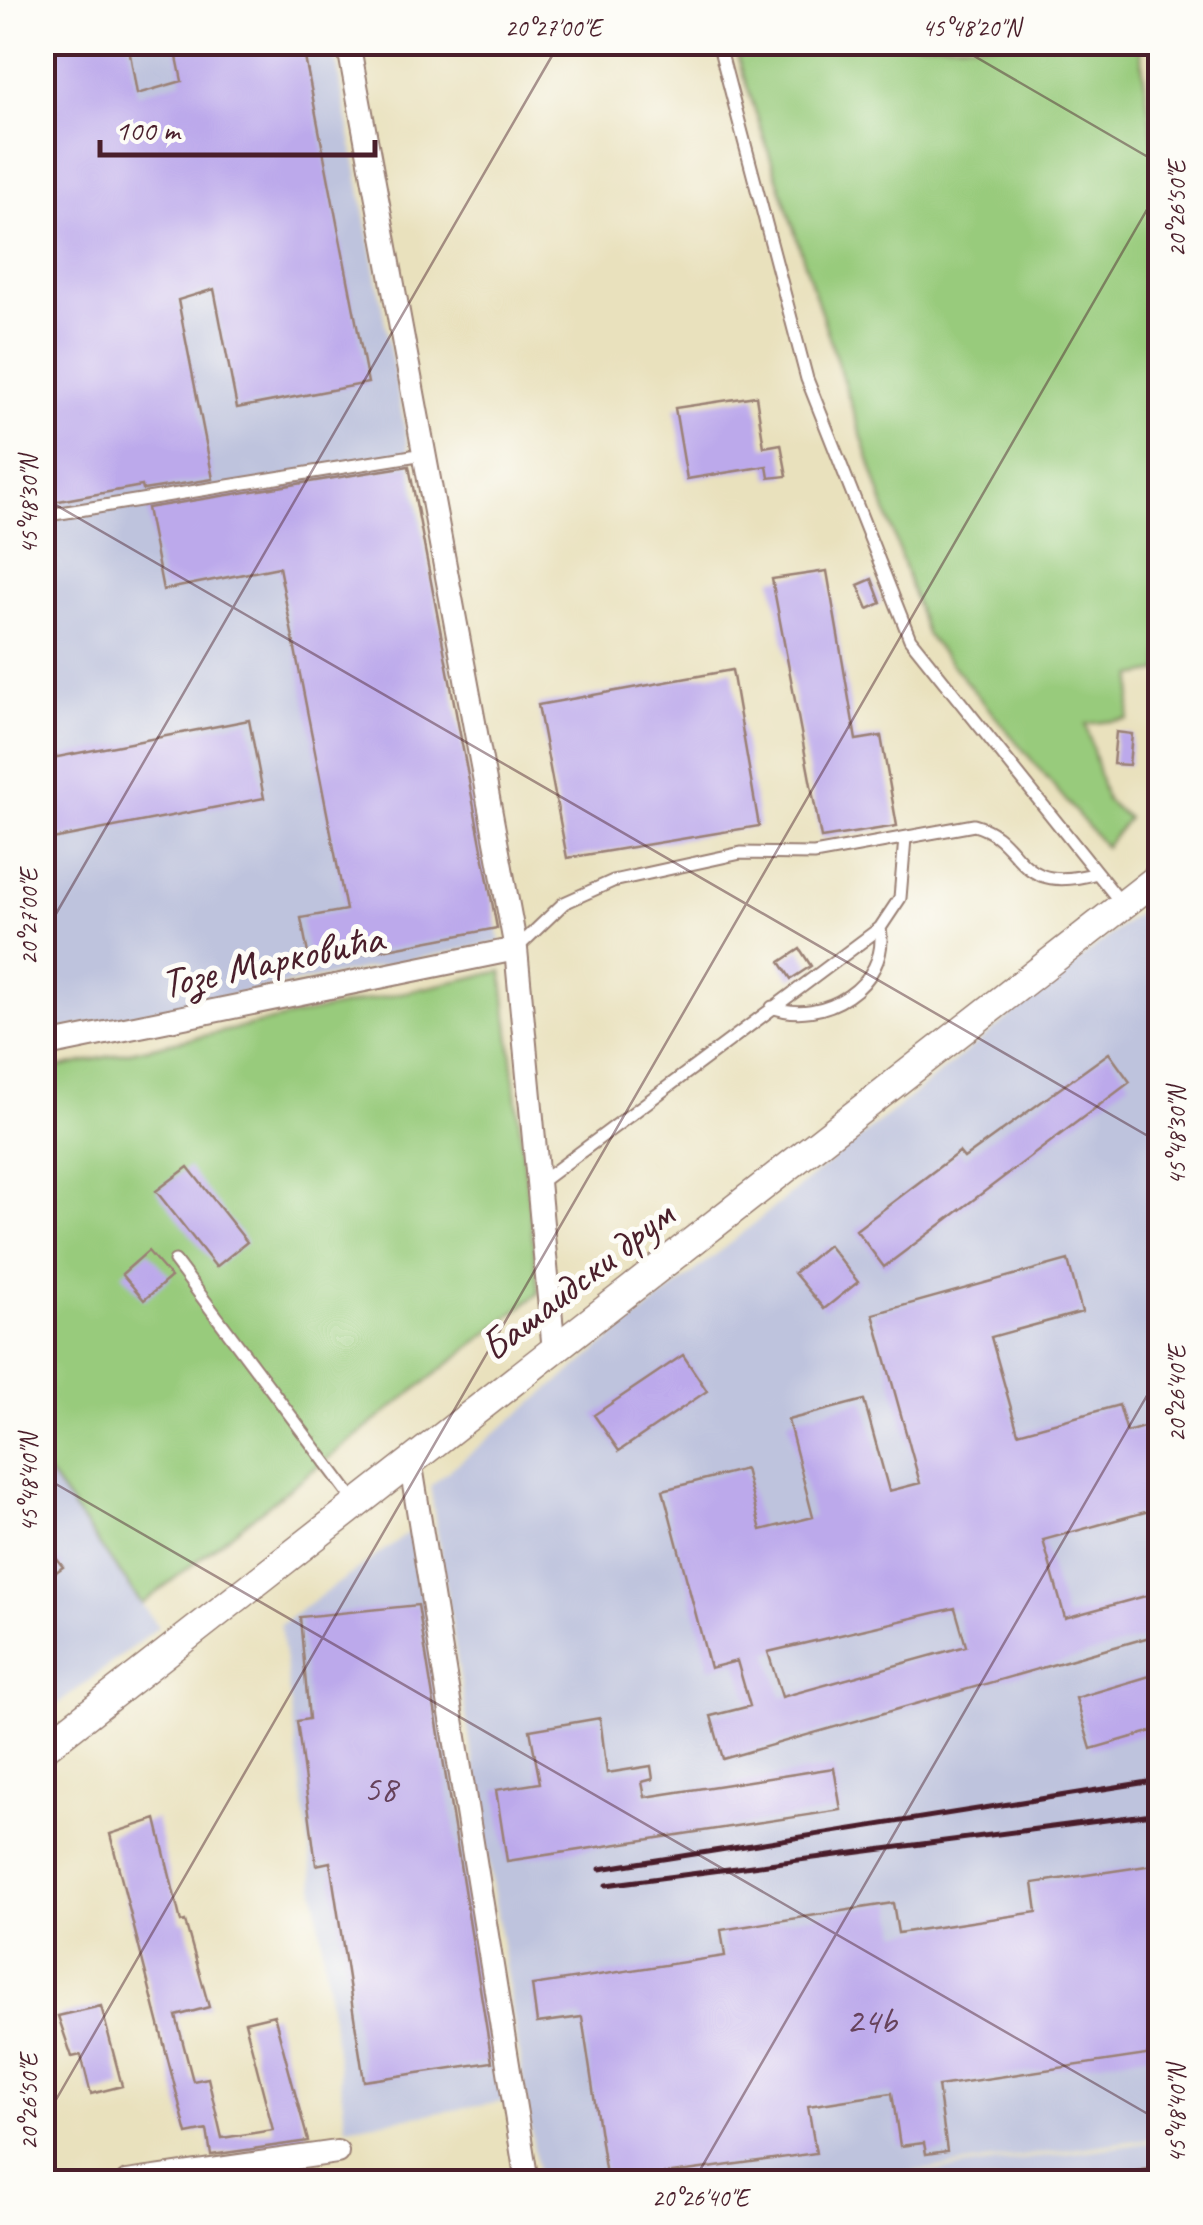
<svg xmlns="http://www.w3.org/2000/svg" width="1203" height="2225" viewBox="0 0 1203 2225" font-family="Caveat,sans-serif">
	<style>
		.industrial { fill: #bec3dd }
		.green { fill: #98cb7b; stroke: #717553; stroke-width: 2.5 }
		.building { fill: #bca9eb; fill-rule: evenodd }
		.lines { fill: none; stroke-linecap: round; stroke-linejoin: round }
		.service-casing { stroke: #9a8074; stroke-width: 15 }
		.minor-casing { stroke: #9a8074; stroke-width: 26 }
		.tertiary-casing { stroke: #9a8074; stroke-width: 31 }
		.service { stroke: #fff; stroke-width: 11 }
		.minor { stroke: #fff; stroke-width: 22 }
		.tertiary { stroke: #fff; stroke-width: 28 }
		.rail { stroke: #4a1f2b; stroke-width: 5 }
		.ticks { fill: none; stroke: #4a1f2b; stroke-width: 2.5; stroke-opacity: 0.45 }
		.labels { text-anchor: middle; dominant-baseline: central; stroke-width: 10; stroke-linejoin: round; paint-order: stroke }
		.number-label { font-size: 38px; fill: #66425b }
		.street-label { font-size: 42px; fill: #4a1f2b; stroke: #fdfcf7 }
		.neatline { fill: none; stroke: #4a1f2b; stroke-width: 4 }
		.ticks-label { font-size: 25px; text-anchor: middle; fill: #4a1f2b }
	</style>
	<rect width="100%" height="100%" fill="#fdfcf7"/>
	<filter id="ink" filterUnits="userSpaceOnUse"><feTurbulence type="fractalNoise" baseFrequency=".01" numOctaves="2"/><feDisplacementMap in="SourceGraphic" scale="20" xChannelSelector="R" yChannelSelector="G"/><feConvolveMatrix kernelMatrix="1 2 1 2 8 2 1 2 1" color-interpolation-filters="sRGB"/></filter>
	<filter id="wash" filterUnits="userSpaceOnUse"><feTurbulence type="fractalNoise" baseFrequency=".0048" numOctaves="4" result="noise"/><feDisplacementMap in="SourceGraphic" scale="40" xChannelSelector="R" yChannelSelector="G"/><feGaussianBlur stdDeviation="2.25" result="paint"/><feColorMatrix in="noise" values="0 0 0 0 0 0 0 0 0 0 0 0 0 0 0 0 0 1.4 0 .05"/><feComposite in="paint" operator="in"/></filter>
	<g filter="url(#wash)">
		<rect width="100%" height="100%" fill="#e9e1bd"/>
		<!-- industrial -->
		<path class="industrial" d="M43 43H333L500 942 43 1033Z
			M1160 895V2137L839 2182H539L430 1486Z
			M42 1466 158 1627 43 1716H42Z
			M415 1528 510 2101 346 2127 280 1625Z
			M1160 2141V2182H853Z"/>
		<!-- green -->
		<path class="green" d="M733 43H1139L1160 187V671L1134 676 1128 719 1086 724 1106 800 1128 818 1105 847 926 634Z
			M502 971 539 1293 142 1604 43 1466 42 1071Z"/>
		<g id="blocks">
			<!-- building -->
			<path class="building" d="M42 42H128L137 94 182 81 174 42H302L368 383 237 408 214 289 178 300 213 479 143 490 142 486 42 504Z
				M756 396 764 447 781 444 787 476 769 478 767 466 687 479 675 408Z
				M409 466 497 928 310 964 301 918 346 910 279 567 163 590 147 508Z
				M827 571 856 740 881 736 897 826 821 838 772 579Z
				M872 579 881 603 868 609 858 585Z
				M732 670 759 826 567 858 538 705Z
				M249 720 264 798 42 841V760Z
				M1116 732 1132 734 1129 765 1113 764Z
				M800 949 811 966 791 979 780 962Z
				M1109 1053 1130 1082 884 1267 856 1230 959 1152 964 1158Z
				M188 1167 247 1242 216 1267 156 1191Z
				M828 1245 858 1282 824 1309 794 1273Z
				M148 1251 171 1277 144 1300 122 1274Z
				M1068 1260 1082 1312 991 1337 1018 1433 1119 1405 1127 1432 1160 1422V1508L1043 1540 1065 1618 1160 1592V1634L723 1759 711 1716 750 1706 737 1661 710 1668 663 1490 745 1469 761 1530 813 1517 788 1420 864 1400 889 1491 920 1483 873 1314ZM955 1608 966 1646 782 1697 768 1652Z
				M683 1355 707 1391 619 1451 594 1415Z
				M42 1540 63 1567 42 1582Z
				M418 1605 492 2062 364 2081 330 1862 316 1865 297 1721 309 1719 300 1617Z
				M1160 1673V1729L1091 1749 1076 1698Z
				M600 1718 607 1773 651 1766 653 1779 642 1782 645 1797 834 1768 841 1810 507 1861 496 1790 540 1783 530 1730Z
				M156 1819 181 1922 185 1921 209 2007 176 2016 193 2081 208 2078 222 2138 273 2130 245 2022 274 2015 308 2141 211 2155 207 2130 187 2134 110 1834Z
				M1160 1864V2053L938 2086 947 2151 926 2154 924 2143 900 2146 892 2093 808 2106 816 2153 607 2182 582 2017 537 2023 532 1985 725 1956 721 1930 893 1903 898 1933 1037 1912 1033 1883Z
				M101 2006 122 2086 91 2094 81 2055 72 2057 58 2016Z
				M1160 2167V2182H1119L1118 2174Z"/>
		</g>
	</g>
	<g filter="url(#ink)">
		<use href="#blocks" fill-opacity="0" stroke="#9a8074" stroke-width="2.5"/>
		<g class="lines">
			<!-- service casing -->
			<g class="service-casing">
				<path id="service" d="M718 42 807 379 910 639 1122 904
					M42 516 424 454
					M516 949 564 903 613 881 741 853 814 854 974 825C1026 839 1012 897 1097 873
					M772 1007C822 1026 890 985 880 928
					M538 1184 880 928 900 898 905 838
					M175 1261 356 1503"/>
			</g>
			<!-- minor casing -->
			<g class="minor-casing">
				<path id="minor" d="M348 42 516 949 554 1351
					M42 1046 516 949
					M410 1460 527 2182
					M127 2182 337 2152"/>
			</g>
			<!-- tertiary casing -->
			<g class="tertiary-casing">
				<path id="tertiary" d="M42 1750 1160 876"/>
			</g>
			<!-- service -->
			<use href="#service" class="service"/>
			<!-- minor -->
			<use href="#minor" class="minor"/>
			<!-- tertiary -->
			<use href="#tertiary" class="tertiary"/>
			<!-- rail -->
			<path class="rail" d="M600 1869 1160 1780
				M606 1885 1160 1813"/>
		</g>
	</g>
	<!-- ticks -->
	<path class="ticks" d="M950 42 1160 164M42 497 1160 1143M42 938 560 42M42 1476 1160 2121M42 2124 1160 187M693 2182 1160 1373"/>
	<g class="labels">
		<!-- number labels -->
		<g class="number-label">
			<text x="380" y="1788">58</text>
			<text x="871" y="2020">24b</text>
		</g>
		<!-- street labels -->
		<g class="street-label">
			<text transform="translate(272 961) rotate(-12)">Тозе Марковића</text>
			<text transform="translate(577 1281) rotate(-38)">Башаидски друм</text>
		</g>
	</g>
	<!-- margin -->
	<rect width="1203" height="2225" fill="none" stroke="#fdfcf7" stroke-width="110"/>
	<!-- scale -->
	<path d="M100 140v15h275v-15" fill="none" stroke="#4a1f2b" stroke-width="5"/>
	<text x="115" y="140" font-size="30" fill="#4a1f2b" stroke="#fdfcf7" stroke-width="8" paint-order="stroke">100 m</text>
	<rect x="55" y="55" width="1093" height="2115" class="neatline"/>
	<g class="ticks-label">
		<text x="553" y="36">20°27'00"E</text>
		<text x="971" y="36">45°48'20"N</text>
		<text transform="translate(1176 209) rotate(-90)" y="9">20°26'50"E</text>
		<text transform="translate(28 505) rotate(-90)" y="9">45°48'30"N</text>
		<text transform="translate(28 917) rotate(-90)" y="9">20°27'00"E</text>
		<text transform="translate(1176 1136) rotate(-90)" y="9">45°48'30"N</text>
		<text transform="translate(1176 1394) rotate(-90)" y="9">20°26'40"E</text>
		<text transform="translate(28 1483) rotate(-90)" y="9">45°48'40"N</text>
		<text transform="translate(28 2102) rotate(-90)" y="9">20°26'50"E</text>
		<text transform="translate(1176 2114) rotate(-90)" y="9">45°48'40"N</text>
		<text x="700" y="2206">20°26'40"E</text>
	</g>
</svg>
